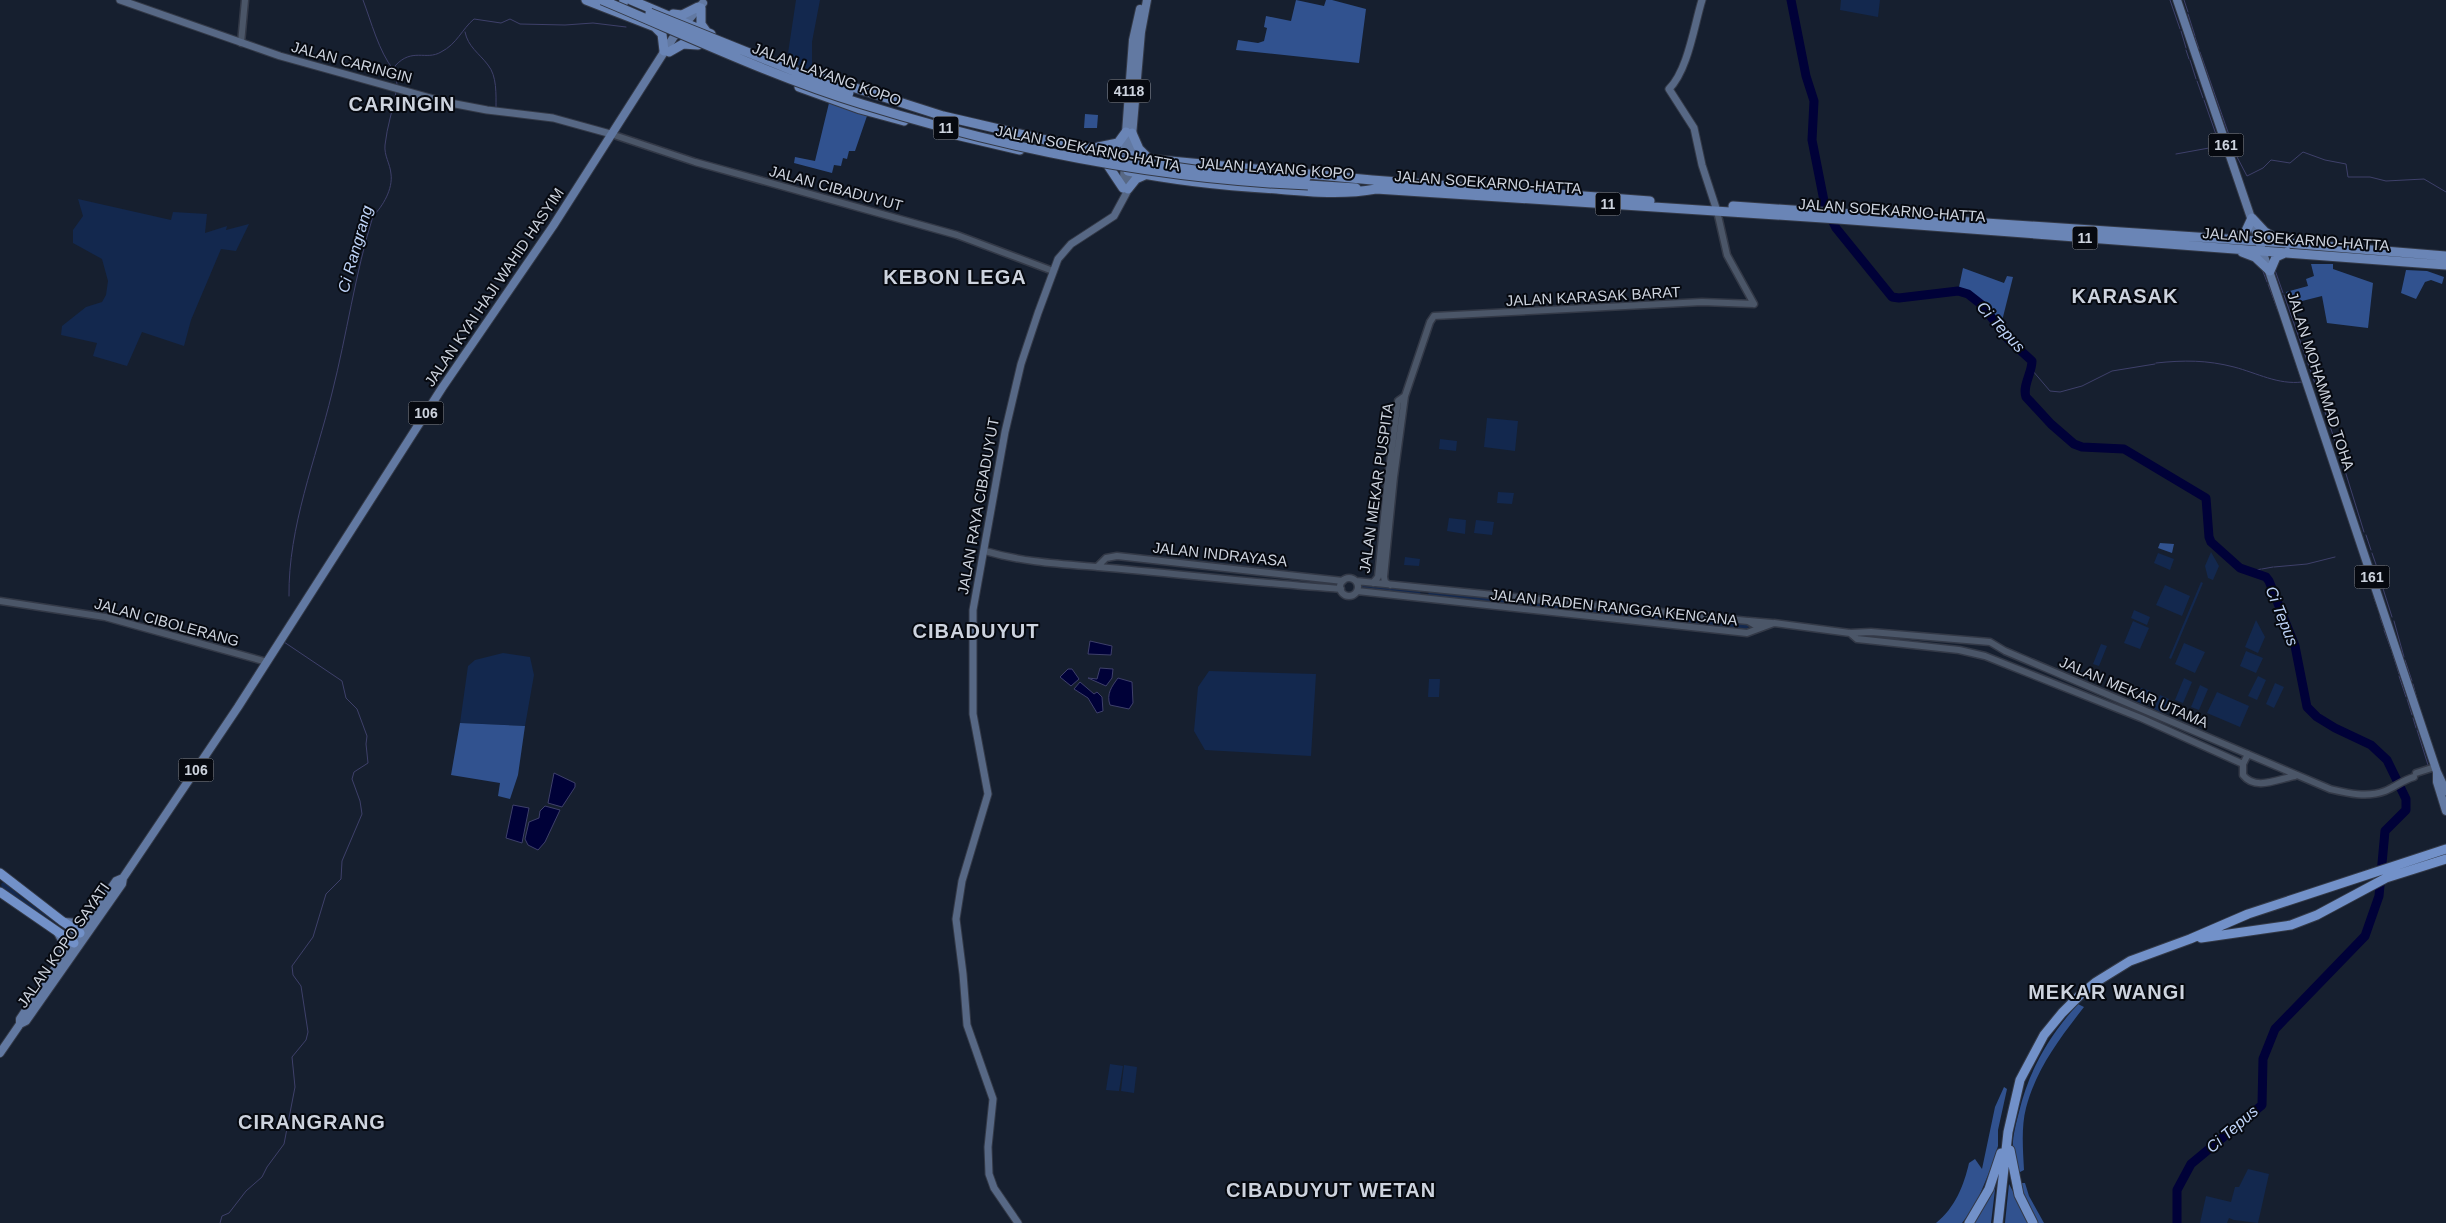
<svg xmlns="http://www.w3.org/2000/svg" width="2446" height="1223" viewBox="0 0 2446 1223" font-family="Helvetica,sans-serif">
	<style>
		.green { fill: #13284e }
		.forest { fill: #31528f }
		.water { fill: #000138; stroke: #3e406a }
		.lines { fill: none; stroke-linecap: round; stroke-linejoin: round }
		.stream { stroke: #3e406a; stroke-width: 1 }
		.river { stroke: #000138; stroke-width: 9 }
		.tertiary-casing { stroke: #333947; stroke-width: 9 }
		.secondary-casing { stroke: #333947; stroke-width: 9 }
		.primary-casing { stroke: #333947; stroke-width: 10 }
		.trunk-casing { stroke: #333947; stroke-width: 11 }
		.motorway-casing { stroke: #333947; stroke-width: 11 }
		.tertiary { stroke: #4b5668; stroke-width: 6 }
		.secondary { stroke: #576885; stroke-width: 7 }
		.primary { stroke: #6279a2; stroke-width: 8 }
		.trunk { stroke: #6a85b6; stroke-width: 9 }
		.motorway { stroke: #7291c9; stroke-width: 9 }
		.trunk-bridge-casing { stroke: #333947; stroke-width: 11; stroke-linecap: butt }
		.trunk-bridge { stroke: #6a85b6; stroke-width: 9 }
		.labels { text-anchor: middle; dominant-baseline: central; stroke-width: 4; stroke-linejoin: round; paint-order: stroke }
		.shield { fill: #060910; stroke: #9196a0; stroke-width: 1 }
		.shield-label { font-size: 14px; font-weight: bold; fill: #cdd3de }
		.street-label { font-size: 15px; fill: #cdd3de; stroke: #060910 }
		.water-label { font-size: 16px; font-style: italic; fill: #bed3f7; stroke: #060910 }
		.district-label { font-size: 20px; font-weight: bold; letter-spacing: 1px; fill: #cdd3de; stroke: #060910 }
	</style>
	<rect width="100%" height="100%" fill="#161f2f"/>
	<!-- green -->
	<path class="green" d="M796 0H820L812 42V71L787 60Z
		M1841 0H1880L1878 17 1840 10Z
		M78 199 171 220 173 212 207 214 205 233 227 226 226 230 249 224 236 251 221 249 191 320 184 346 142 332 127 366 93 356 97 343 61 335 62 326 86 307 102 302 106 295 108 281 102 259 73 243V230L83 216Z
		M1487 418 1518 421 1515 451 1484 447Z
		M1440 439 1457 441 1456 451 1439 449Z
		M1498 492 1514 493 1512 504 1497 503Z
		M1449 518 1466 520 1465 534 1447 531Z
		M1476 520 1494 522 1492 535 1474 533Z
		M2211 552 2219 566 2213 580 2208 578 2205 566Z
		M2158 553 2174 559 2170 570 2154 563Z
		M1405 557 1420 559 1419 566 1404 565Z
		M2201 582 2203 583 2171 659 2169 658Z
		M1362 584 1419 590 1421 594 1360 589Z
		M2165 585 2190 596 2182 616 2156 605Z
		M1429 591 1514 600V603L1512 605 1428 596Z
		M1525 601 1563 605V608L1560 610 1526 606 1524 605Z
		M1569 605 1682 617V620L1679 623 1571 611Z
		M2134 610 2150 617 2147 625 2131 618Z
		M1688 618 1747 623 1749 627 1746 629 1690 624 1686 621Z
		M2256 620 2265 637 2258 653 2245 647Z
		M2133 621 2149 628 2140 649 2124 643Z
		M2184 643 2205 652 2195 673 2175 664Z
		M2101 644 2107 646 2099 666 2093 664Z
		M2246 651 2263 658 2256 673 2240 666Z
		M503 653 530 657 534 675 525 726 460 723 468 666 475 660Z
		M1209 671 1316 674 1311 756 1205 750 1194 731 1198 687Z
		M2258 676 2266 680 2257 700 2248 696Z
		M2184 678 2192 682 2183 703 2175 700Z
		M1429 679H1440L1439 697H1428Z
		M2275 683 2284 687 2274 708 2266 704Z
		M2200 685 2208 689 2199 710 2191 707Z
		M2141 688 2151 691 2145 705 2136 701Z
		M2217 692 2249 706 2240 727 2207 713Z
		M2160 695 2169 699 2162 713 2154 709Z
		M4 881 21 897 71 933 2 888 1 884Z
		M1110 1064 1123 1066 1119 1091 1106 1090Z
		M1124 1065 1137 1067 1134 1093 1121 1091Z
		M2248 1169 2269 1174 2258 1223 2234 1220 2229 1218 2227 1223H2200L2206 1196 2231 1202 2235 1187H2239Z"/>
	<!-- forest -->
	<path class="forest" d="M1296 0 1324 6 1326 0H1332L1366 9 1359 63 1236 50 1238 40 1258 43 1264 41 1267 28 1264 27 1266 16 1291 21Z
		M829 103 867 116 855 151H849L847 159 843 158 841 166 834 165 832 173 794 163 795 157 815 161Z
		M1085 114 1098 115 1097 128H1084Z
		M2311 264H2333V269L2373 283 2368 328 2327 323 2322 296 2290 304 2286 292 2308 286 2306 279 2314 276Z
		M1963 268 2004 283 2007 276 2013 277 2002 321 2004 329 1973 293 1959 287Z
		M2406 270 2427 271 2444 277 2442 284 2431 280 2425 282 2416 299 2401 293Z
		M2160 543 2174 544 2172 553 2158 548Z
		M460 723 525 726 518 775 510 799 498 796 500 783 451 775Z
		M2078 1004 2084 1007C2060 1038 2036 1069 2026 1108 2021 1127 2023 1150 2024 1170L2018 1173C2017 1165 2014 1158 2013 1150 2012 1138 2016 1124 2019 1112 2029 1070 2049 1036 2078 1004Z
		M2004 1087 2007 1089 1998 1130V1146L1991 1168 1975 1206 1962 1223H1936C1955 1208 1964 1185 1969 1163L1975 1159 1982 1169 1995 1107Z
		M1996 1181 1991 1223H1974Z
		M2021 1183H2025L2029 1196 2044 1223H2035L2020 1192Z
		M2009 1184 2030 1223H2005Z"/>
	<!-- water -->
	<path class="water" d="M1090 641 1112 646 1111 655 1088 654Z
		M1100 668 1113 669 1112 678 1106 686 1088 678 1097 679Z
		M1068 669H1072L1079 679 1071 686 1060 677Z
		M1118 678 1132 682 1133 703 1129 709 1110 705C1106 694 1112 686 1118 678Z
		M1080 682 1094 694 1097 692 1102 697 1103 711 1097 713 1088 698 1074 689Z
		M554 773 575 783V787L562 807 548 803Z
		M513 805 529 808 522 843 506 838Z
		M545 806 560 810 545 842 538 850 528 845 525 839 529 822 539 818 540 811Z"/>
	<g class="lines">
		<!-- stream -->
		<path class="stream" d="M363 0C371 21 379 52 393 69
			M2170 0 2180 29
			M2184 0 2188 12
			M2188 14 2195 36
			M2181 31 2186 48
			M465 32C468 47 479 53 488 65 497 76 496 94 496 108
			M2195 37 2199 49
			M2186 50 2189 59
			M2200 52 2236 155 2247 176 2263 168 2271 160 2290 163 2303 152 2325 160 2346 164 2348 177H2370L2386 181 2424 179 2446 192
			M2190 60 2196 79
			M2197 81 2203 98
			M397 85 395 66C412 47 426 61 441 52 457 44 462 29 474 19L501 23 510 19 520 24 565 25 593 23 626 27
			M2176 154 2220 146 2204 100
			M2262 269 2267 282
			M2275 270 2283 293
			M2268 284 2278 311
			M2284 295 2339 452
			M2285 329 2287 336
			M2288 339 2302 382
			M2156 363C2184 360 2207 360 2234 367 2257 373 2278 385 2302 382
			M2032 370 2050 391 2060 392 2082 386 2112 371 2155 364
			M2303 384 2312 410
			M2313 412 2317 424
			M2342 461 2364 532
			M2366 535 2371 550
			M2372 553 2380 576
			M2362 558 2374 596
			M2274 567 2307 564 2335 557
			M2262 569 2273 567
			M2249 572 2261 569
			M2380 579 2392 617
			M289 596C288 527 316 459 332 393 347 334 355 274 373 216 383 206 393 189 391 174 390 163 384 156 385 145 387 126 393 110 396 92
			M2374 598 2380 614
			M2380 617 2384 628
			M2394 621 2404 657
			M2384 630 2391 649
			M2392 652 2399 674
			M2405 660 2412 681
			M2399 676 2406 697
			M2413 684 2419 707
			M2407 699 2412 715
			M2413 718 2416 728
			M2417 730 2428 765
			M220 1223 222 1216 229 1213 246 1191 262 1177 267 1167 284 1144 295 1087 292 1057 306 1040 308 1032 301 986 293 975 292 966 313 937 326 894 341 879 342 861 362 814 360 801 352 779 354 772 368 763 366 744 367 736 357 709 346 698 342 681 284 642"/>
		<!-- river -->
		<path class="river" d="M1791 0 1806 76 1814 101 1812 140 1825 206 1836 228 1892 297 1899 298 1958 291 1968 294 1982 305 2008 339 2032 361C2032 373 2022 386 2026 397L2051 424 2074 444 2082 447 2124 449 2206 498 2209 537 2211 542 2240 568 2266 577 2269 581 2295 646 2307 707 2317 717 2335 728 2371 745 2387 760 2406 799V810L2385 831 2379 896 2365 936 2275 1029 2263 1059 2262 1105 2191 1164 2177 1190V1223"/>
		<!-- tertiary casing -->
		<g class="tertiary-casing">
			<path id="tertiary" d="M241 43 245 0
				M611 134 695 162 957 235 1053 271
				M1717 211 1727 255 1754 304
				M985 551C1022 562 1060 564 1098 567 1179 574 1259 583 1341 589
				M1097 567 1106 558 1117 556 1343 581
				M1340 587a9 9 0 1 1 18 0a9 9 0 1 1-18 0Z
				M1356 581 1748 621 1760 628
				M1373 583 1378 577 1388 477 1398 401 1405 396
				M1390 585 1385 582 1384 577 1394 477 1405 396 1430 322 1434 316 1702 302 1754 304
				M1357 591 1747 633 1774 623 1850 633 1871 632 1990 642 2005 651 2330 789C2347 793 2367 798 2385 791 2395 787 2403 780 2414 777
				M0 601 105 617 267 662
				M1749 621 1772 623
				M1850 633 1857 639 1959 650 1985 656 2141 718 2243 764
				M2248 754 2243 764V775C2255 791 2278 779 2295 776
				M2416 773 2435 767"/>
		</g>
		<!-- secondary casing -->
		<g class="secondary-casing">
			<path id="secondary" d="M120 0 280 56 445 102 487 110 553 118 611 134
				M1702 0C1694 26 1688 70 1669 89L1694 128 1702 165 1717 211
				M1123 188 1124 170
				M1018 1223 994 1188 989 1174 988 1147 993 1099 967 1025 963 974 956 919 962 881 988 794 973 714V610L1005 432 1021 364 1038 313 1058 259 1071 244 1114 216 1127 192 1130 171"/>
		</g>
		<!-- primary casing -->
		<g class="primary-casing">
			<path id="primary" d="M2177 0C2265 257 2351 514 2437 772V782L2446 811
				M1124 159 1133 40 1140 9
				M1130 159 1141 32 1147 0
				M2437 772 2446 791
				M64 922 79 923 89 919
				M58 933 63 942 64 957
				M20 1024 26 1021 122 884 123 878 238 707 442 388 553 226 673 38 703 3
				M0 1053 20 1024V1019L26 1010 109 891 116 881 123 878"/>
		</g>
		<!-- trunk casing -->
		<g class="trunk-casing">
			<path id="trunk" d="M586 0 658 28
				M631 0 711 34
				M701 8V24L706 31
				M615 11 622 8 624 0
				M673 14 682 15 698 7
				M655 27 662 34 664 51
				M669 52 683 44 698 45
				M821 77 943 116 1046 140 1149 159 1372 180 1650 201
				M799 87 860 109 904 121
				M1132 133 1139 149 1149 159
				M952 134 1020 150
				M1098 147 1118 143 1126 132
				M1109 167 1123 188
				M1128 171C1177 181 1227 186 1277 189 1311 192 1343 195 1376 189L1838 219 2446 265
				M1308 185 1356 188
				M1128 189 1136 179 1145 175
				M1733 206 2286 243 2446 256
				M2252 218 2265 232 2281 241
				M2233 238 2245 233 2252 218
				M2242 252 2255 257 2270 271 2276 257 2287 252"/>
		</g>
		<!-- motorway casing -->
		<g class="motorway-casing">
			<path id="motorway" d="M0 873 62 921 80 933
				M0 892 74 943
				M2201 938 2291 925 2317 915 2386 878 2446 859
				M2010 1150 2019 1195 2033 1223
				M1969 1223 1989 1189 2001 1153
				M1998 1223 2008 1132 2020 1080 2044 1035 2062 1013 2079 996 2096 982 2130 961 2190 939 2248 914 2446 849"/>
		</g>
		<!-- tertiary -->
		<use href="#tertiary" class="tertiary"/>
		<!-- secondary -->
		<use href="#secondary" class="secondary"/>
		<!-- primary -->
		<use href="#primary" class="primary"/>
		<!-- trunk -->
		<use href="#trunk" class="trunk"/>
		<!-- motorway -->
		<use href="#motorway" class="motorway"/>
		<!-- trunk-bridge casing -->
		<g class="trunk-bridge-casing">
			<path id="trunk-bridge" d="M602 0C688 36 774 77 862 104 1007 149 1156 179 1308 185
				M650 13 849 93
				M1109 158 1209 172 1306 178"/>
		</g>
		<!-- trunk-bridge -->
		<use href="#trunk-bridge" class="trunk-bridge"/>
	</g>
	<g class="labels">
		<!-- shield labels -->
		<g class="shield">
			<rect x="1108" y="79.5" width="42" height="23" rx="4"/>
			<rect x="933.5" y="116.5" width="25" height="23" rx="4"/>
			<rect x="2208.5" y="133.5" width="35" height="23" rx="4"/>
			<rect x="1595.5" y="192.5" width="25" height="23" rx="4"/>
			<rect x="2072.5" y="226.5" width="25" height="23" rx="4"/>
			<rect x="408.5" y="401.5" width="35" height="23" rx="4"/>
			<rect x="2354.5" y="565.5" width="35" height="23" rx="4"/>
			<rect x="178.5" y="758.5" width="35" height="23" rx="4"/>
		</g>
		<g class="shield-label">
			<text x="1129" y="91">4118</text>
			<text x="946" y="128">11</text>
			<text x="2226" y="145">161</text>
			<text x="1608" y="204">11</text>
			<text x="2085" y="238">11</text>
			<text x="426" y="413">106</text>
			<text x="2372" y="577">161</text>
			<text x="196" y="770">106</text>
		</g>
		<!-- street labels -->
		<g class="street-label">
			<text transform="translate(352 62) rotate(15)">JALAN CARINGIN</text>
			<text transform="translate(827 74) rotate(20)">JALAN LAYANG KOPO</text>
			<text transform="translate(1088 148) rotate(11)">JALAN SOEKARNO-HATTA</text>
			<text transform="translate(1276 168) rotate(4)">JALAN LAYANG KOPO</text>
			<text transform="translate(1488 182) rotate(4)">JALAN SOEKARNO-HATTA</text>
			<text transform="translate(836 188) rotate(15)">JALAN CIBADUYUT</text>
			<text transform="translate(1892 210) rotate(4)">JALAN SOEKARNO-HATTA</text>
			<text transform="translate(2296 239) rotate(4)">JALAN SOEKARNO-HATTA</text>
			<text transform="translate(494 287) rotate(-56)">JALAN KYAI HAJI WAHID HASYIM</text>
			<text transform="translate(1593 296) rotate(-3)">JALAN KARASAK BARAT</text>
			<text transform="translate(2321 381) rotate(72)">JALAN MOHAMMAD TOHA</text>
			<text transform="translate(1376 488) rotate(-82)">JALAN MEKAR PUSPITA</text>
			<text transform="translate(978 506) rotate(-80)">JALAN RAYA CIBADUYUT</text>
			<text transform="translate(1220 554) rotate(6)">JALAN INDRAYASA</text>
			<text transform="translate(1614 607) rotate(6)">JALAN RADEN RANGGA KENCANA</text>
			<text transform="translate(167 622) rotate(15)">JALAN CIBOLERANG</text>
			<text transform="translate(2134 692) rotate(23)">JALAN MEKAR UTAMA</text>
			<text transform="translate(63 945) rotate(-55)">JALAN KOPO SAYATI</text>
		</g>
		<!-- water labels -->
		<g class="water-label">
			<text transform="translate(355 249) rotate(-74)">Ci Rangrang</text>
			<text transform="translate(2001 327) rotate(47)">Ci Tepus</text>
			<text transform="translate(2282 616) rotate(68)">Ci Tepus</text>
			<text transform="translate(2232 1129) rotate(-41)">Ci Tepus</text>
		</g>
		<!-- district labels -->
		<g class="district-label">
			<text x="402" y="104">CARINGIN</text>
			<text x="955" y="277">KEBON LEGA</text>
			<text x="2125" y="296">KARASAK</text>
			<text x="976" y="631">CIBADUYUT</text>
			<text x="2107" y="992">MEKAR WANGI</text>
			<text x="312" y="1122">CIRANGRANG</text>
			<text x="1331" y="1190">CIBADUYUT WETAN</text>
		</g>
	</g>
</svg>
